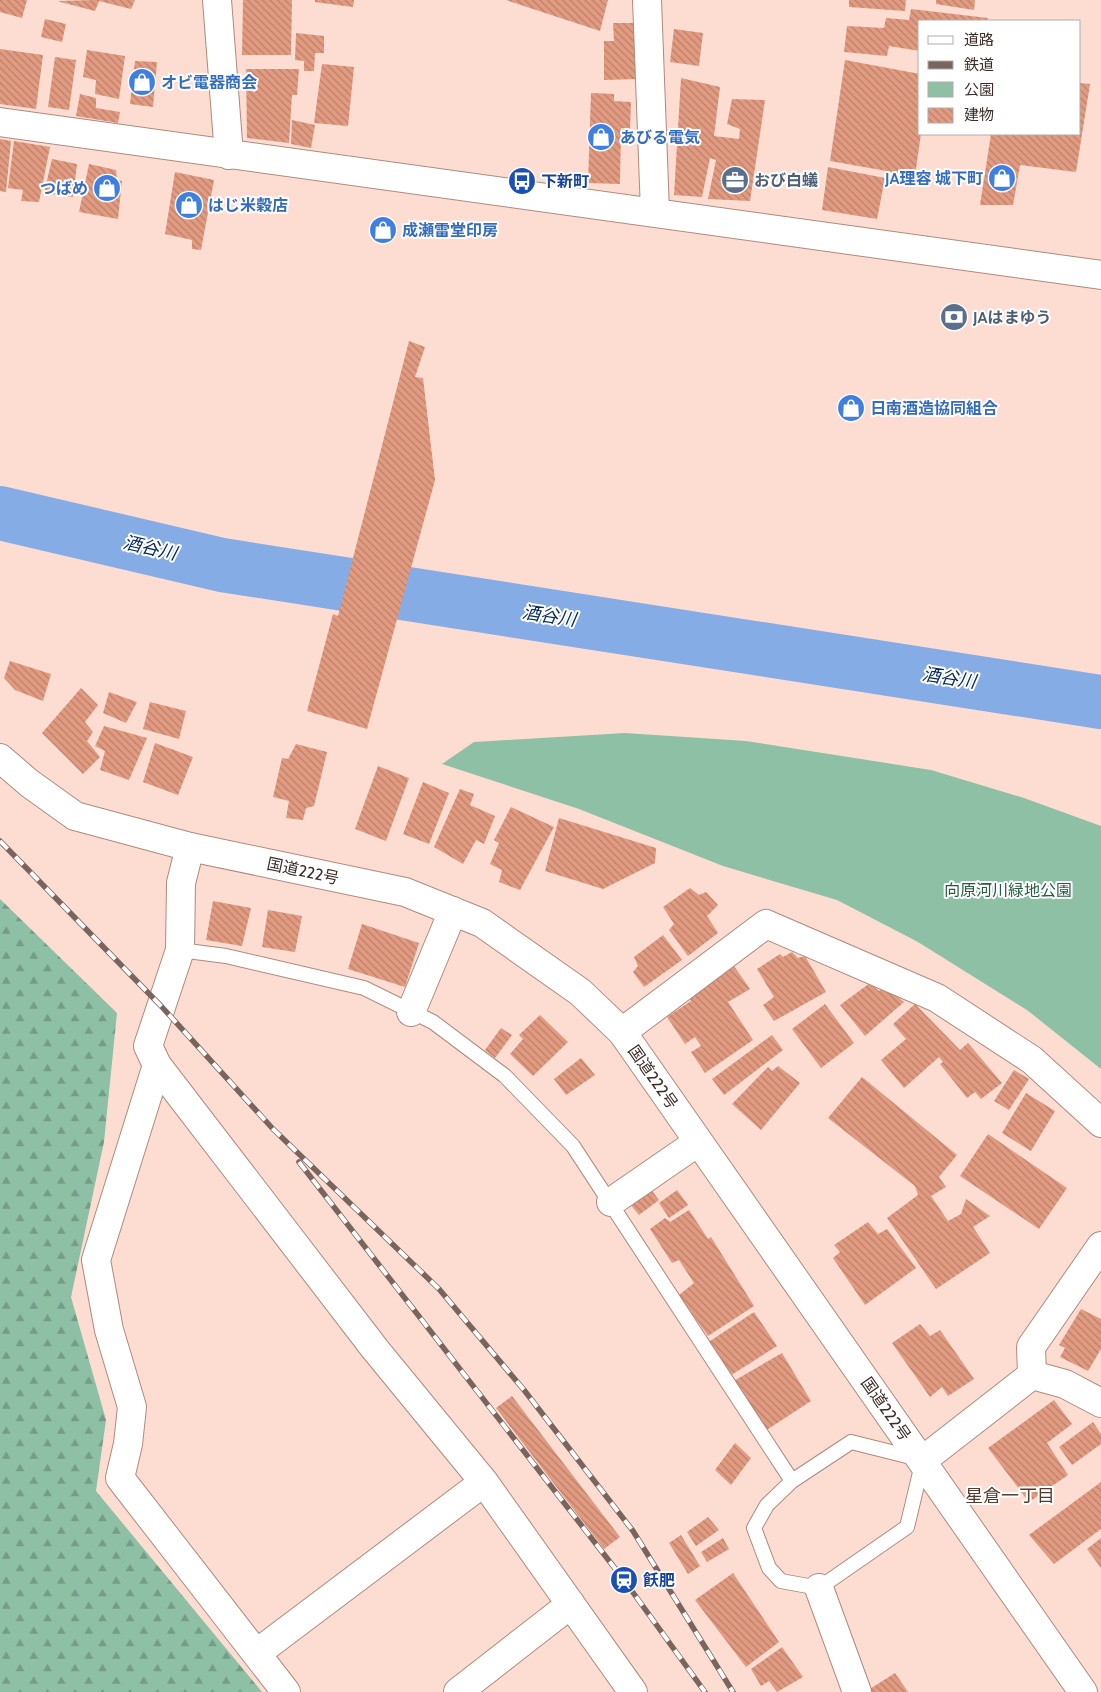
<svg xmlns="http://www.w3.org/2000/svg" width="1101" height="1692" viewBox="0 0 1101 1692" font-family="Cabin,'Noto Sans JP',sans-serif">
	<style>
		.forest { fill: url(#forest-firs) }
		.park { fill: #8ec0a6 }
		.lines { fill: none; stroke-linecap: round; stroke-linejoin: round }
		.river { stroke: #86ace5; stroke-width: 54 }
		.building { fill: url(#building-back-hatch) }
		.service-casing { stroke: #ae8a7d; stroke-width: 16 }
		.minor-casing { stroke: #ae8a7d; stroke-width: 30 }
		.trunk-casing { stroke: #ae8a7d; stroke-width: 30 }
		.service { stroke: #fff; stroke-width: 14 }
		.minor { stroke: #fff; stroke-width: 28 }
		.trunk { stroke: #fff; stroke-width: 28 }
		.rail-casing { stroke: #79655e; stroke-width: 5.5 }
		.rail { stroke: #fff; stroke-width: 4; stroke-dasharray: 11; stroke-linecap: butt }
		.labels { text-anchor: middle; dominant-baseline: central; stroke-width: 4; stroke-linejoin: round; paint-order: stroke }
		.shop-label { font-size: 16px; font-weight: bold; fill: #366cbe; stroke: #fff; text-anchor: start }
		.service-label { font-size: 16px; font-weight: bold; fill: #4e5e75; stroke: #fff; text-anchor: start }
		.transit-label { font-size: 16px; font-weight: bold; fill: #164399; stroke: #fff; text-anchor: start }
		.street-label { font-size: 16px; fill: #3c2d28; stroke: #fff }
		.park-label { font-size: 16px; fill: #255e44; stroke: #fff }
		.water-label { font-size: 18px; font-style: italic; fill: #05295b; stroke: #fff }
		.neighbourhood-label { font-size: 18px; fill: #58392e; stroke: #fff }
	</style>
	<defs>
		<pattern id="forest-firs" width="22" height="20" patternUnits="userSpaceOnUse" patternTransform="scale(1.25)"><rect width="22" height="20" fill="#8ec0a6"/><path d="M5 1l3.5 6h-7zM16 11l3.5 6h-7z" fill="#759c87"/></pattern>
		<pattern id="building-back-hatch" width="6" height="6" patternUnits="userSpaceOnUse" patternTransform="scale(1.25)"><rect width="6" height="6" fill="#e29b81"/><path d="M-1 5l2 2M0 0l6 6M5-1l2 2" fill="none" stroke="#b87f6a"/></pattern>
	</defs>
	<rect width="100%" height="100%" fill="#fdddd2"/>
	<!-- forest -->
	<path class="forest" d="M0 899 117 1013 104 1142 71 1297 106 1420 96 1491 262 1692H0Z"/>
	<!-- park -->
	<path class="park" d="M625 733 746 741 931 770 1024 798 1101 826V1069L1027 1010 918 942 837 900 723 866 579 809 442 764 474 742Z"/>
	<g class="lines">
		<!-- river -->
		<path class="river" d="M0 513 222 565 1101 702"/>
	</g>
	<!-- building -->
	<path class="building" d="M0 0H27L22 18 0 12Z
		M96 0H135L131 9 99 1 95 11 57 1Z
		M243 0H292L291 55H242Z
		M315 0H354L353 7 315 2Z
		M506 0H608L600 31Z
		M849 0H906L905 11 849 7Z
		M936 0H975L974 10 936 4Z
		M911 9 988 18 987 21H920V51L889 46 887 56 844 52 847 26 884 28 886 18 909 20Z
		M45 19 66 24 62 42 41 37Z
		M613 23H637L638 79 604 80V41H614Z
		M674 29 703 33 699 66 670 62Z
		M296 33 324 36V53H315L314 71H304V61L295 60Z
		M0 49 43 55 36 109 0 104Z
		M87 50 125 56 119 99 95 94 96 80 83 77Z
		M55 57 76 60 69 110 48 107Z
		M845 60 920 74 921 134 915 176 830 161Z
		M135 61 157 62 153 107 130 104Z
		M322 64 354 67 348 126 314 123Z
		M246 69H299L297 95H292L289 143 247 138Z
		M681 78 720 87 714 136 739 139 740 129 727 124 732 99 765 100 750 201 708 199 716 160 710 158 702 197 674 195Z
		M1080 83 1090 84 1076 172 1020 165 1013 205H980L991 134H1080Z
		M591 93 614 94V101L631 102 630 129 621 128 620 184 588 183Z
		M80 94 96 98V108L120 112 118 123 76 116Z
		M292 120 315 125 311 148 291 144Z
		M0 139 11 141 6 192 0 191Z
		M14 141 50 147 39 202 21 201 23 190 8 188Z
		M52 159 77 164 73 197 44 193Z
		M89 164 116 170 117 180 122 181 118 219 79 212Z
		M828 167 885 178 877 219 822 210Z
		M175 172 214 180 201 250 192 249V240L165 234Z
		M409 341 425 347 415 377 423 378 435 480 367 729 307 711 333 614 338 616Z
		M10 661 51 674 43 701 15 690 4 678Z
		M81 688 98 705 85 722 93 732 87 741 100 757 83 774 42 733Z
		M109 692 137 702 126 723 103 713Z
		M150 702 186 711 179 739 143 729Z
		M104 726 147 738 129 780 100 770 105 751 95 746Z
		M155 743 193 757 178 795 143 782Z
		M296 744 327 752 314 806 306 808 303 820 286 818 289 801 273 797 282 758 288 759Z
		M378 766 409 778 386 841 355 829Z
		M423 782 449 793 429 844 403 834Z
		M460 789 474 794 470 805 495 816 484 844 476 840 463 864 434 847Z
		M511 807 554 827 520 890 499 882 502 870 490 864 499 843 494 840Z
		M559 818 656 848 655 863 603 889 545 871Z
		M690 888 699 895 706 892 718 905 707 916 718 933 688 956 669 930 674 924 663 907Z
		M213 901 251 908 242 946 206 940Z
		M268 910 302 916 295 952 262 947Z
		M362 924 419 943 405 987 348 969Z
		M663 935 682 960 644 987 633 972 638 966 634 957Z
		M792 952 798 958 805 956 826 992 774 1021 763 1005 774 997 757 969 780 954 783 957Z
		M734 966 750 989 728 1002 753 1040 705 1073 691 1052 701 1046 695 1037 685 1044 667 1017 691 1001 689 997Z
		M870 983 879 991 884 986 904 1002 865 1036 840 1005Z
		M825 1004 854 1043 821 1068 792 1029Z
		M915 1004 960 1050 968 1043 1002 1083 981 1099 975 1092 967 1098 940 1064 943 1062 939 1057 904 1088 881 1060 906 1039 893 1024Z
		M540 1015 568 1042 533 1076 510 1054 523 1039 519 1035Z
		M501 1028 512 1035 495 1058 485 1050Z
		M772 1035 783 1050 724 1095 712 1079Z
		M581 1058 595 1075 566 1095 554 1079Z
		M778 1066 800 1083 761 1130 732 1104 768 1067 772 1071Z
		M1014 1070 1029 1079 1009 1110 994 1101Z
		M862 1077 957 1155 939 1177 946 1187 931 1196 948 1221 961 1214 966 1199 990 1216 973 1227 990 1253 936 1289 887 1218 918 1195 915 1186 828 1118Z
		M1026 1093 1055 1111 1031 1151 1002 1133Z
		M988 1134 1067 1188 1039 1229 960 1176Z
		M650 1188 659 1200 639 1215 630 1204Z
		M677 1190 688 1205 669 1218 659 1203Z
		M689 1210 708 1239 711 1237 754 1306 708 1336 679 1295 694 1283 679 1260 672 1263 650 1229 665 1218 670 1222Z
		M868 1222 878 1234 887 1229 916 1268 865 1305 833 1258 840 1252 834 1245Z
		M1081 1309 1101 1319V1349L1088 1371 1060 1357 1065 1348 1059 1345Z
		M754 1312 777 1346 722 1381 701 1347Z
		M920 1324 930 1336 940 1330 974 1379 948 1396 942 1387 930 1397 892 1343Z
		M782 1353 811 1401 756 1437 725 1386Z
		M512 1396 620 1537 604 1549 496 1408Z
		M1054 1400 1072 1424 1047 1443 1068 1475 1029 1502 988 1448Z
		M1093 1422 1101 1434V1444L1072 1465 1059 1447Z
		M735 1443 751 1458 731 1485 715 1470Z
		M1101 1482V1529L1054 1564 1029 1535Z
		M708 1517 719 1530 696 1546 687 1532Z
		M681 1535 700 1566 688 1574 669 1543Z
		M723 1538 729 1549 707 1562 701 1552Z
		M1101 1538V1568L1087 1549Z
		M733 1573 779 1642 746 1667 695 1600Z
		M782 1647 803 1677 777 1692 769 1681 761 1686 751 1669Z
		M895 1673 908 1692H865Z"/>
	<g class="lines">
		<!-- service casing -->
		<g class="service-casing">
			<path id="service" d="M180 950 226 956 364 988 433 1022 505 1076 573 1146 792 1481
				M851 1442 923 1460 907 1527 819 1588 781 1581 769 1568 754 1528 767 1505 792 1481Z"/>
		</g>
		<!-- minor casing -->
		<g class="minor-casing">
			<path id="minor" d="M217 0 229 155
				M647 0 655 212
				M0 122 1101 275
				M190 847 181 883 180 950 148 1046 157 1065 375 1349 484 1482 633 1692
				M411 1012 453 911
				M622 1032 766 924 937 998 1032 1060 1101 1123
				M157 1065 96 1260 109 1330 132 1407 128 1444 120 1478 286 1692
				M611 1202 698 1142
				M1032 1375 1031 1347 1101 1246
				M1032 1375 1065 1384 1101 1403
				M923 1460 1032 1375
				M819 1588 857 1692
				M257 1653 484 1482
				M458 1692 571 1604"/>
		</g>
		<!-- trunk casing -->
		<g class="trunk-casing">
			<path id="trunk" d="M0 758 29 783 75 816 190 847 405 892 482 923 580 992 622 1032 1083 1692"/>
		</g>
		<!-- service -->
		<use href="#service" class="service"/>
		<!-- minor -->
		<use href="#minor" class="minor"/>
		<!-- trunk -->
		<use href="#trunk" class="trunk"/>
		<!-- rail casing -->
		<g class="rail-casing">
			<path id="rail" d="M0 841 162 1007 273 1129 439 1289 524 1390 633 1531 733 1692
				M299 1162 624 1580 705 1692"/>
		</g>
		<!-- rail -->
		<use href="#rail" class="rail"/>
	</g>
	<!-- icons -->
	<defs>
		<g id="shop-disc" transform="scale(1.4375)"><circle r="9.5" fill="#3f7fe0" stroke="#fff"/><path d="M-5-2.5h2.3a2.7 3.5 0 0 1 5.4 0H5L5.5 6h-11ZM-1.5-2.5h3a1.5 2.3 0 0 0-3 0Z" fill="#fff"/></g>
		<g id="office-disc" transform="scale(1.4375)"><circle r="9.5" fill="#5c6f8a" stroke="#fff"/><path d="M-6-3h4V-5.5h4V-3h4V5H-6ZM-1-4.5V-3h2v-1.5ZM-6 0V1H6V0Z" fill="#fff"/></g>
		<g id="bus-disc" transform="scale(1.4375)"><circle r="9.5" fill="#1a4fb4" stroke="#fff"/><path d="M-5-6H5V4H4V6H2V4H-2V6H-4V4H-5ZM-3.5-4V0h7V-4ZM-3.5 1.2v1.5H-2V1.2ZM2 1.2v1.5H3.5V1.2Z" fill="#fff"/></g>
		<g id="bank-disc" transform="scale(1.4375)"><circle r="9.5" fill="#5c6f8a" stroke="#fff"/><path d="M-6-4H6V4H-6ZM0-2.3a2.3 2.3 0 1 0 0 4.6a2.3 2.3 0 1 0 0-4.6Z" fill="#fff"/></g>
		<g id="station-disc" transform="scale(1.4375)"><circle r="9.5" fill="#1a4fb4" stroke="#fff"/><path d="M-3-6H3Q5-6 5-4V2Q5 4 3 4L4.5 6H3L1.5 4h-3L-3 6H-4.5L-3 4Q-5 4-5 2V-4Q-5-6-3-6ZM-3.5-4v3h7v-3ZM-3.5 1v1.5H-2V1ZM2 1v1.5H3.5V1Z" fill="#fff"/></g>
	</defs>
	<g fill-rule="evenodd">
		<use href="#shop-disc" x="142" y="82"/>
		<use href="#shop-disc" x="601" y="137"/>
		<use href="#shop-disc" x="1002" y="178"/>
		<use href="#office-disc" x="735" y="180"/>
		<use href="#bus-disc" x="522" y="181"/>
		<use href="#shop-disc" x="107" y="188"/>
		<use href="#shop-disc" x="189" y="205"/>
		<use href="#shop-disc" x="383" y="230"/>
		<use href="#bank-disc" x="954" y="317"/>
		<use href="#shop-disc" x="851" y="408"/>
		<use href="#station-disc" x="624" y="1580"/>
	</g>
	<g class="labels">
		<!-- shop labels -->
		<g class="shop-label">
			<text x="161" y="82">オビ電器商会</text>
			<text x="620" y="137">あびる電気</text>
			<text x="983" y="178" text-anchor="end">JA理容 城下町</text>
			<text x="88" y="188" text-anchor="end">つばめ</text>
			<text x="208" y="205">はじ米穀店</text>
			<text x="402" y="230">成瀬雷堂印房</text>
			<text x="870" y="408">日南酒造協同組合</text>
		</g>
		<!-- service labels -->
		<g class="service-label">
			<text x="754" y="180">おび白蟻</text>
			<text x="973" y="317">JAはまゆう</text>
		</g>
		<!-- transit labels -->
		<g class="transit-label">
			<text x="541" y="181">下新町</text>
			<text x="643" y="1580">飫肥</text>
		</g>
		<!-- street labels -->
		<g class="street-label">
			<text transform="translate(303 871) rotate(12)">国道222号</text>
			<text transform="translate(653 1077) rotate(55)">国道222号</text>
			<text transform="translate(886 1409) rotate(55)">国道222号</text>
		</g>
		<!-- park labels -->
		<g class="park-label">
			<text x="1008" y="890">向原河川緑地公園</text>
		</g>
		<!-- water labels -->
		<g class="water-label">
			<text transform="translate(150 548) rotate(13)">酒谷川</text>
			<text transform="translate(549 616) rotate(9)">酒谷川</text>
			<text transform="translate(949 678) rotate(9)">酒谷川</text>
		</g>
		<!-- neighbourhood labels -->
		<g class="neighbourhood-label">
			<text x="1010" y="1496">星倉一丁目</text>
		</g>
	</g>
	<!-- legend -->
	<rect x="918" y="20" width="162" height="115" fill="#ffffff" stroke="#b1aba9"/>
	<rect x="928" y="36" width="25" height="8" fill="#ffffff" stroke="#b1aba9"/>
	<text x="964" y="45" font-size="15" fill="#3c2d28">道路</text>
	<rect x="928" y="61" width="25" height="8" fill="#79655e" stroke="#b1aba9"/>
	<text x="964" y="70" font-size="15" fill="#3c2d28">鉄道</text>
	<rect x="928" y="82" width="25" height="15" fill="#8ec0a6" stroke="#b1aba9"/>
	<text x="964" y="95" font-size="15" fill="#3c2d28">公園</text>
	<rect x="928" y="108" width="25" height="15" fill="url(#building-back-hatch)" stroke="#b1aba9"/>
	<text x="964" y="120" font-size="15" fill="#3c2d28">建物</text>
</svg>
